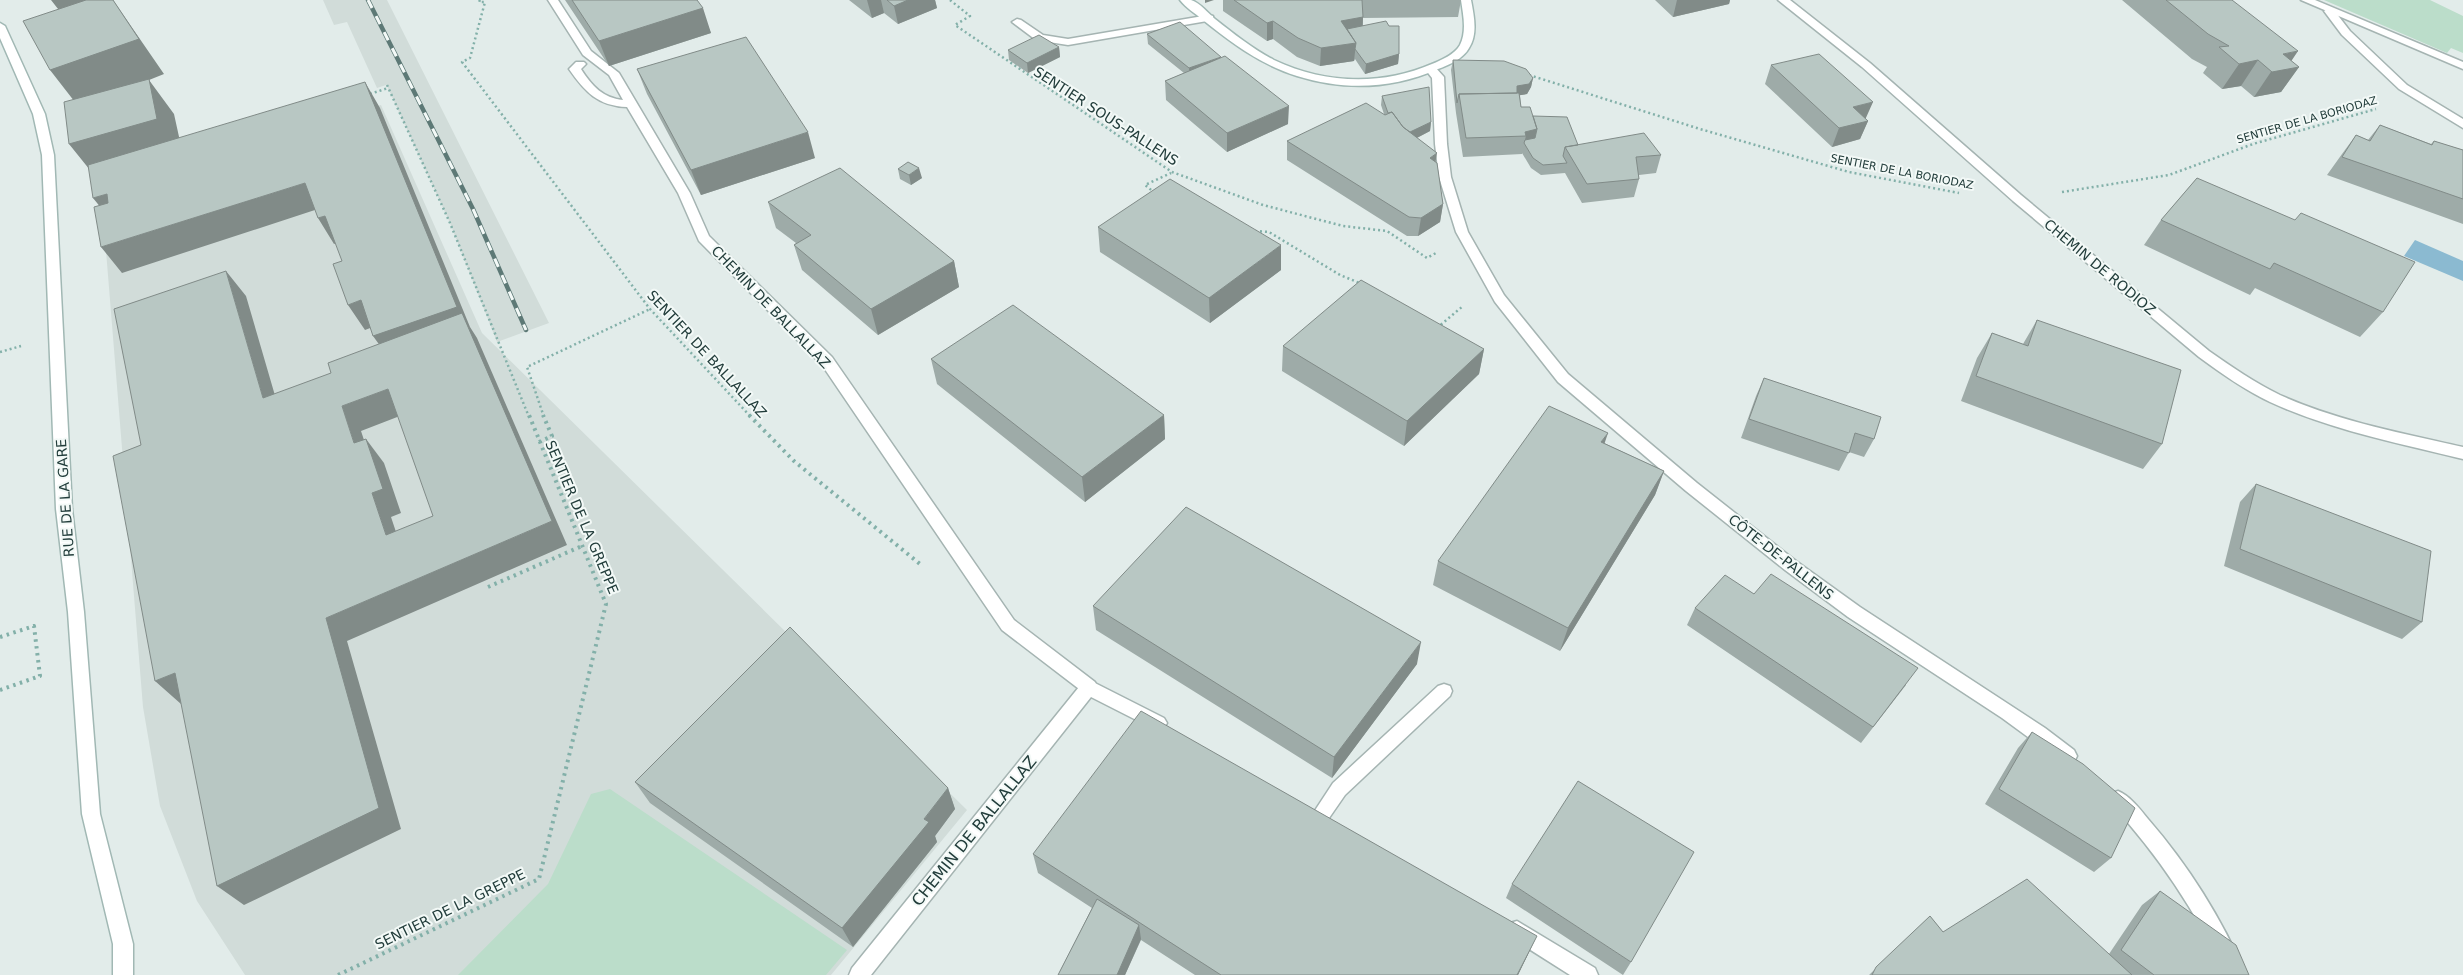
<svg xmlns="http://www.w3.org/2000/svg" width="2463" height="975" viewBox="0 0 2463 975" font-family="'DejaVu Sans',sans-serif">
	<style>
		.built { fill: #d1dcd9 }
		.green { fill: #bbddca }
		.water { fill: #8bbad1 }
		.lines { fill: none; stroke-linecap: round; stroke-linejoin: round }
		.lane-casing { stroke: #a5b4b2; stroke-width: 3 }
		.street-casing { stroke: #a5b4b2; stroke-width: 3 }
		.secondary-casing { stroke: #a1b8b4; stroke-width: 3 }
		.path-far1 { stroke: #83b0a9; stroke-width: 2.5; stroke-dasharray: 2 3; stroke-linecap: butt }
		.path { stroke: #83b0a9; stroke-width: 4; stroke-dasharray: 2.5 4.5; stroke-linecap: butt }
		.lane { fill: #fff; fill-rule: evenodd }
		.street { fill: #fff; fill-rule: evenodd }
		.secondary { fill: #fff; fill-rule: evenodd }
		.rail-casing { stroke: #5d7976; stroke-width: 4.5 }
		.rail { stroke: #f3f9f7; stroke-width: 3; stroke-dasharray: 9; stroke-linecap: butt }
		.wall { fill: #9eaba8 }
		.shaded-wall { fill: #818b88 }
		.building { fill: #b8c7c3; stroke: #818b88; fill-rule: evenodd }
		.labels { text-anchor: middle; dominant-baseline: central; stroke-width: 4; stroke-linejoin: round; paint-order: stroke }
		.far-street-label { font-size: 11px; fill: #223d3b; stroke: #f3f9f7 }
		.street-label { font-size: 14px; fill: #223d3b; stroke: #f3f9f7 }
		.near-street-label { font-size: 16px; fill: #223d3b; stroke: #f3f9f7 }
	</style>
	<rect width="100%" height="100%" fill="#e2ecea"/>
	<!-- built -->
	<path class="built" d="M323 0H387L549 323 497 342 450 223 388 88 386 85 377 88 347 22 334 25Z
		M381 105 482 333 967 810 831 975H245L197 901 160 806 143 707 101 189Z"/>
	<!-- green -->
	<path class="green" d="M2324 0H2430L2463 16V53L2451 48 2447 53Z
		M610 789 847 950 826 975H458L548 884 591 794Z"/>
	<!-- water -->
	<path class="water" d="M2415 240 2463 261V281L2404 256Z"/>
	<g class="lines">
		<!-- lane casing -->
		<g class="lane-casing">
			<path id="lane" d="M548 0H558L591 51 619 73 690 193 709 236 832 357 1014 620 1095 682 1097 687 1095 692 1089 694 1083 692 1002 630 822 365 699 241 678 193 627 107C598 106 585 92 569 69L576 62H584L586 64 581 69C592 86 603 98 623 100L609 75 583 55Z
				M2329 8 2333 9 2350 31 2407 85 2463 119V128L2399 89 2342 35 2324 11Z
				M1209 15 1213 16V20L1068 45 1036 40 1012 22 1017 19 1021 20 1043 35 1068 39Z
				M1431 66 1435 67 1444 77 1447 144 1451 177 1468 232 1504 295 1568 374 1697 483 1796 561 1860 607 2045 728 2074 750 2077 756 2074 762 2068 764 2062 762 2002 718 1848 617 1785 570 1686 491 1558 382 1495 302 1456 232 1439 177 1435 144 1432 78 1425 69Z
				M2118 791C2130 796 2140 809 2148 819 2188 865 2222 919 2246 975H2226C2196 912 2159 856 2112 805L2109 799 2112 793Z
				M1517 921 1595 968 1598 975H1570L1510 937 1508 930 1510 923Z"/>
		</g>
		<!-- street casing -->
		<g class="street-casing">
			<path id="street" d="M1778 0H1790L1870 63 2021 195 2209 351C2232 367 2255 383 2280 395 2338 421 2402 433 2463 447V459C2398 443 2331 430 2270 402 2245 390 2222 374 2199 357L2013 201 1862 67Z
				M2301 0H2315L2463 62V69Z
				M1089 680 1164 718 1167 723 1164 728 1158 731 1152 728 1091 697 871 975H849L852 968 1083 682Z
				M1444 684 1450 686 1452 691 1450 696 1345 795 1327 821 1321 823 1315 821 1312 815 1333 783 1438 686Z"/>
		</g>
		<!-- secondary casing -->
		<g class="secondary-casing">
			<path id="secondary" d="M1180 0C1183 0 1188 0 1191 0 1199 2 1208 13 1215 19 1234 34 1253 49 1274 60 1325 84 1381 86 1432 64 1442 60 1455 54 1460 45 1467 31 1463 14 1461 0H1471C1474 16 1478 34 1469 48 1463 59 1449 65 1438 69 1392 89 1345 91 1297 76 1261 65 1232 43 1203 20 1195 13 1186 8 1180 0Z
				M0 23 5 26 45 114 54 155 72 509 84 612 100 814 133 944V975H113V944L82 814 68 612 56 509 42 155 33 114 0 38Z"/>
		</g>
		<!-- path-far1 -->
		<path class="path-far1" d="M480 0 479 2H485L470 58 462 62 650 309 751 417
			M950 0 970 16 955 25 1172 172 1263 205 1343 226 1387 231 1427 258 1436 253
			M1529 75 1700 129 1849 172 1959 193
			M387 85 450 223 529 417
			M370 94 388 88
			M2062 192 2169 175 2253 144 2376 109
			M1155 193 1145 185 1171 173
			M1255 231 1269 232 1340 275 1362 284
			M1437 328 1463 306
			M0 352 21 346
			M544 417 527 367 650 309"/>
		<!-- path -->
		<path class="path" d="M749 415 794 461 920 564
			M539 442 552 436 543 415
			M488 587 582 546
			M0 637 34 626 40 676 0 690
			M338 975 539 879 606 604 529 415"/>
		<!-- lane -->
		<use href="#lane" class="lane"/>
		<!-- street -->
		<use href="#street" class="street"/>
		<!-- secondary -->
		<use href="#secondary" class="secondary"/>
		<!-- rail casing -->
		<g class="rail-casing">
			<path id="rail" d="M368 0 473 209 526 330"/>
		</g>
		<!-- rail -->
		<use href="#rail" class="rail"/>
	</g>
	<!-- wall -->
	<path class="wall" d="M565 0H697L711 33 609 66Z
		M849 0H935L937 8 898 24 884 13 872 18Z
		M1223 0H1461L1458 17 1363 18V26L1399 54 1398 64 1365 74 1355 59 1354 61 1320 66 1297 57 1273 39 1267 41 1223 11Z
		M1655 0H1730L1729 4 1673 17Z
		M2122 0H2232L2291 61 2299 67 2281 92 2254 97 2241 86 2222 89 2203 73 2207 67 2192 59Z
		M1147 34 1288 124 1227 152 1166 100 1165 81 1184 73 1148 44Z
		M1059 47 1060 57 1028 73 1009 60 1008 50Z
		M1453 60 1533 78 1531 87 1527 94 1520 95 1521 107 1533 116 1578 145 1661 155 1656 173 1639 175V179L1634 197 1582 203 1565 173 1541 175 1531 168 1522 153V154L1463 157 1456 113 1451 70Z
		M1771 65 1866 119 1868 121 1860 139 1832 147 1765 84Z
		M637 69 815 158 701 195 647 94Z
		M1382 96 1431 122 1430 131 1417 138 1436 162 1443 204 1440 222 1418 236H1407L1287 160V141L1384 114 1381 105Z
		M2380 125 2431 144 2434 141 2463 150V224L2327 175 2342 154 2356 135 2368 140Z
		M898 169 922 178 911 185 900 179Z
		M2197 178 2383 312 2360 337 2255 288 2250 295 2144 245 2161 220Z
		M768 202 954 261 959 287 878 335 802 270 794 245 796 243 776 228Z
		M1098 227 1281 270 1210 323 1100 252Z
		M2037 320 2162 444 2143 469 1961 401 1977 358 1992 333 2023 344Z
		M1283 346 1484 349 1479 374 1404 446 1282 371Z
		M931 359 1164 415 1165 439 1085 502 937 384Z
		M1764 378 1874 439 1864 457 1849 452 1839 471 1741 438 1756 396Z
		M1604 443 1664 471 1655 495 1560 651 1433 585 1438 561Z
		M2256 484 2422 622 2402 639 2224 566 2240 502Z
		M1754 594 1906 685 1861 743 1687 625 1695 608Z
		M1093 606 1417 664 1332 778 1096 630Z
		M2032 732 2111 858 2094 872 1985 804 2018 748Z
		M635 782 948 788 955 809 935 836 937 842 853 947 650 803Z
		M1033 854 1528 954 1518 975H1195L1141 940 1125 975H1058L1092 908 1038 873Z
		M1512 884 1631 962 1623 975 1506 898Z
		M2160 891 2249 975H1869L1930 916 1943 932 2109 954 2142 905Z"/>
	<!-- shaded-wall -->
	<path class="shaded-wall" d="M51 0H108L62 14Z
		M113 0 164 74 149 80 174 114 183 155 98 180 69 144 78 106 50 70Z
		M867 0H881L884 13 872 18Z
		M908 0H935L937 8 898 24 894 6Z
		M1205 0H1214L1205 3Z
		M1677 0H1730L1729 4 1673 17Z
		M703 8 711 33 609 66 599 41Z
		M1363 17 1362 35 1347 38 1341 21Z
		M1273 21V39L1267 41V23Z
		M1356 43 1354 61 1320 66 1321 48Z
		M1059 47 1060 57 1028 73 1027 63Z
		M2298 51 2286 69 2299 67 2281 92 2254 97 2283 54Z
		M1399 54 1398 64 1365 74 1366 64Z
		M1221 57 1189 78V68Z
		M2258 60 2241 86 2222 89 2239 64Z
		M1533 78 1531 87 1527 94 1515 96 1517 86Z
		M365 82 380 108 470 327 477 338 567 545 347 641 401 829 244 905 217 886 326 618 552 521 391 361 373 336Z
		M1873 102 1865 120 1853 107Z
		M1289 106 1288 124 1227 152V133Z
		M1868 121 1860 139 1832 147 1839 128Z
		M1431 122 1430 131 1401 146 1402 136Z
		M1537 129 1533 148 1524 143 1526 136 1525 132Z
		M808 132 815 158 701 195 691 170Z
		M1437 153 1434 171 1430 158Z
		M919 168 922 178 911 185 909 175Z
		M305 183 321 208 122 273 101 247Z
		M107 194 114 224 93 198Z
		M1443 204 1440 222 1418 236 1421 218Z
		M325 216 342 241 334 244 318 218Z
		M1281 245V270L1210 323 1209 298Z
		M954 261 959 287 878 335 871 309Z
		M226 271 246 296 283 423 263 398Z
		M361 300 378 325 365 330 348 305Z
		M1484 349 1479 374 1404 446 1407 421Z
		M388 389 405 414 361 431 373 467 354 443 342 406Z
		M1164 415 1165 439 1085 502 1082 477Z
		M1608 433 1600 457 1601 442Z
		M366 439 384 463 401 513 391 517 405 559 386 535 372 493Z
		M1664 471 1655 495 1560 651 1568 628Z
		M1421 642 1417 664 1332 778 1334 757Z
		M175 673 201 695 181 704 155 681Z
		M948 788 955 809 935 836 937 842 853 947 842 928Z
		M1139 925 1141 939 1125 975H1117Z
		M1537 936 1518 975H1517Z"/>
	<!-- building -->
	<path class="building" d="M86 0H113L139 39 50 70 23 21Z
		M572 0H697L703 8 599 41Z
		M887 0H908L894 6Z
		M1234 0H1362L1363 17 1341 21 1356 43 1321 48 1298 38 1273 21 1267 23Z
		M2166 0H2232L2298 51 2283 54 2299 67 2272 72 2258 60 2239 64 2219 47 2229 46 2208 34Z
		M1386 21 1389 26H1399V54L1366 64 1355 49 1356 43 1347 29Z
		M1180 22 1221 57 1189 68 1147 34Z
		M1039 35 1059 47 1027 63 1008 50Z
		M746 37 808 132 691 170 637 69Z
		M1819 54 1873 102 1853 107 1868 121 1839 128 1771 65Z
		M1225 56 1289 106 1227 133 1165 81Z
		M1453 60 1504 61 1526 69 1533 78 1529 84 1517 86V93L1459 94 1457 103Z
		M149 79 157 119 69 144 64 102Z
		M365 82 457 307 373 336 361 300 348 305 333 264 342 261 325 216 318 218 305 183 101 247 94 207 108 203 107 194 93 198 88 165Z
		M1429 87 1431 122 1410 132 1403 127 1392 112 1388 113 1382 96Z
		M1519 93 1521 107H1530L1537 129 1525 132 1526 136 1466 138 1459 94Z
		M1366 103 1385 115 1392 112 1403 127 1437 153 1430 158 1437 163 1443 204 1421 218 1409 217 1287 141Z
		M1533 116 1567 117 1578 145 1565 147 1563 156 1567 163 1543 165 1533 158 1524 143 1525 140 1535 138 1537 129Z
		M2380 125 2432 145 2434 141 2463 150V199L2342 157 2356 135 2370 141Z
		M1644 133 1661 155 1636 157 1639 179 1587 184 1565 147Z
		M908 162 919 168 909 175 898 169Z
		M840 168 954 261 871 309 794 245 811 235 768 202Z
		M2197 178 2295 220 2301 213 2415 262 2383 312 2274 263 2270 269 2161 220Z
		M1170 179 1281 245 1209 298 1098 227Z
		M226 271 263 398 331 373 328 363 462 313 552 521 326 618 379 808 217 886 175 673 155 681 113 456 141 445 114 309ZM388 389 433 516 386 535 372 493 383 489 366 439 354 443 342 406Z
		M1361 280 1484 349 1407 421 1283 346Z
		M1013 305 1164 415 1082 477 931 359Z
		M2037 320 2181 370 2162 444 1976 376 1992 333 2028 346Z
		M1764 378 1881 417 1874 439 1855 433 1849 453 1749 419Z
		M1549 406 1608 433 1601 442 1664 471 1568 628 1438 561Z
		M2256 484 2431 551 2422 622 2240 549Z
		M1186 507 1421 642 1334 757 1093 606Z
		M1771 574 1918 668 1873 727 1695 608 1725 575 1754 594Z
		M790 627 948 788 924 819 929 822 842 928 635 782Z
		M1141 711 1537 936 1517 975H1221L1033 854Z
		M2032 732 2083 764 2135 808 2111 858 1999 789Z
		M1578 781 1694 852 1631 962 1512 884Z
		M2027 879 2132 975H1872L1876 967 1930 916 1943 932Z
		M2160 891 2236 945 2249 975H2154L2121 950Z
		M1097 899 1139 925 1117 975H1058Z"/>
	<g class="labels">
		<!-- far-street labels -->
		<g class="far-street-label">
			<text transform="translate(2307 120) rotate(-16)">SENTIER DE LA BORIODAZ</text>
			<text transform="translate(1902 172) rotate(11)">SENTIER DE LA BORIODAZ</text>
		</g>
		<!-- street labels -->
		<g class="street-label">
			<text transform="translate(1106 116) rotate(33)">SENTIER SOUS-PALLENS</text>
			<text transform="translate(2100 267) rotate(40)">CHEMIN DE RODIOZ</text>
			<text transform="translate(771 307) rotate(46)">CHEMIN DE BALLALLAZ</text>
			<text transform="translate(707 354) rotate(47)">SENTIER DE BALLALLAZ</text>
			<text transform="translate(65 498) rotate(-94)">RUE DE LA GARE</text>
			<text transform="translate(582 517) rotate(67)">SENTIER DE LA GREPPE</text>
			<text transform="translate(1781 557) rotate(38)">CÔTE-DE-PALLENS</text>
			<text transform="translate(450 909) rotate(-26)">SENTIER DE LA GREPPE</text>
		</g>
		<!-- near-street labels -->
		<g class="near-street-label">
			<text transform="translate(974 831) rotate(-51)">CHEMIN DE BALLALLAZ</text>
		</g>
	</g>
</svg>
